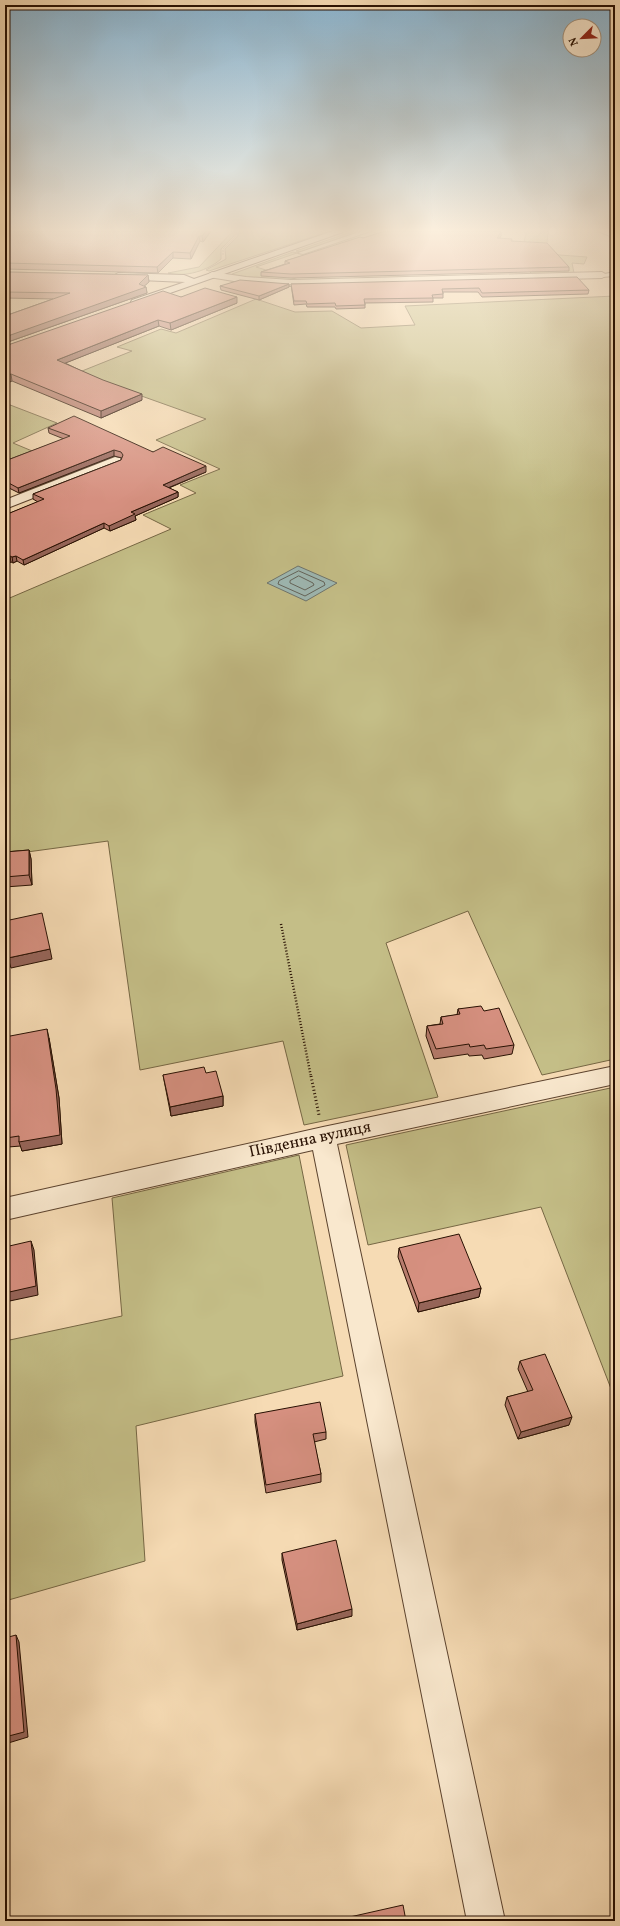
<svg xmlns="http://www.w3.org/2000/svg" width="620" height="1926" viewBox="0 0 620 1926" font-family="Vollkorn,serif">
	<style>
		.green { fill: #c4be87; stroke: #766744 }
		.water { fill: #9eb9b4; stroke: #6f756d }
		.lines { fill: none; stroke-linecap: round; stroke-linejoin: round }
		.shore { stroke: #63645b; stroke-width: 1 }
		.lane-casing { stroke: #5c432e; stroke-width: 2 }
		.street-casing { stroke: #5c432e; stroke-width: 2 }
		.secondary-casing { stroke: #281002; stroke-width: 2 }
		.path-far3 { stroke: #281002; stroke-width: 1; stroke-dasharray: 0.5 1; stroke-linecap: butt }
		.path-far2 { stroke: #281002; stroke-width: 1.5; stroke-dasharray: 0.5 1; stroke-linecap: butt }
		.path-far1 { stroke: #281002; stroke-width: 2.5; stroke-dasharray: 1 2; stroke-linecap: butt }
		.path { stroke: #281002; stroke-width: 3; stroke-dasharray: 1 2.5; stroke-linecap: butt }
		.lane { fill: #f9e8ce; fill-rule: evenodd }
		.street { fill: #f9e8ce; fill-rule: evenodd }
		.secondary { fill: #f9e8ce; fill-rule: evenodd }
		.wall { fill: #b87c6e; stroke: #281002 }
		.shaded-wall { fill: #96655a; stroke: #281002 }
		.building { fill: #d69080; stroke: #281002 }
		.labels { text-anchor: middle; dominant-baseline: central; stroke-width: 3; stroke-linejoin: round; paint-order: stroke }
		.street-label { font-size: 16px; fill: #281002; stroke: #f9e8ce }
	</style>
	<rect width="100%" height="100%" fill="#f6dbb4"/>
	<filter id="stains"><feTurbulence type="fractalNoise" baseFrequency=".005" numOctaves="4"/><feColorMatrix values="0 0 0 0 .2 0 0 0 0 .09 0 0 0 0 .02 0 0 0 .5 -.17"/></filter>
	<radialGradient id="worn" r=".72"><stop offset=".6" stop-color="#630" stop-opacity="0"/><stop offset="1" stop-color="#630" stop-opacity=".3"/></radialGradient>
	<!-- green -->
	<path class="green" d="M230 231H234V236L221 249V259C209 270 185 278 168 273L199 267 231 233Z
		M238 231H330L209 271 206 270 226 259 225 249 238 236Z
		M354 231H364L301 252 296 251Z
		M527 231H548L546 254 587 257 584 264 572 263 574 273 531 275 528 261 521 251Z
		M293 252 297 253 256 267 299 280 271 281 233 276 232 274Z
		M615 296V1059L542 1075 468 911 386 943 438 1097 304 1125 283 1041 140 1070 108 841 5 855V691L10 679 5 677V600L171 529 143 515 196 493 180 485 220 469 156 440 206 419 77 373 132 351 117 347 161 329 176 333 256 299 295 312 332 311 361 328 415 325 405 306Z
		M5 403 57 423 13 443 80 471 52 482 5 460Z
		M615 1087V1399L541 1207 368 1245 346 1145Z
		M299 1155 343 1376 136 1426 145 1561 5 1601V1341L122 1316 112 1198Z"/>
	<!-- water -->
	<path class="water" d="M298 566 337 583 306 601 267 583Z"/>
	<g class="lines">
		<!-- shore -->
		<path class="shore" d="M299 571 324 582 325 585 305 596 278 584 279 581Z
			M299 576 313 583 314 585 305 590 290 583V581Z"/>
		<!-- lane casing -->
		<g class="lane-casing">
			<path id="lane" d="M362 231H371L303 254 298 253Z
				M598 231H607L615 234V247L612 245 610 236Z
				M615 272V276L602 277 599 275Z"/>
		</g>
		<!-- street casing -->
		<g class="street-casing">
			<path id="street" d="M212 272 246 277 291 280 602 272 607 275 602 278 291 286 246 283 209 277 207 275Z
				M115 457 120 458 122 461 120 464 5 509V500Z
				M615 1066V1084L337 1144 505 1921H467L313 1150 5 1220V1198L323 1127Z"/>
		</g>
		<!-- secondary casing -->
		<g class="secondary-casing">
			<path id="secondary" d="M333 231H346L136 305 131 302 132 300 185 282 118 279 113 276 118 273 184 275 194 279Z"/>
		</g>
		<!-- path-far3 -->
		<path class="path-far3" d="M261 240 271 231
			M223 255V249L236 236V231"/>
		<!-- path-far2 -->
		<path class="path-far2" d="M615 421 612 428 615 430"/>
		<!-- path-far1 -->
		<path class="path-far1" d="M281 924 311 1077"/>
		<!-- path -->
		<path class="path" d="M311 1076 319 1115"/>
		<!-- lane -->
		<use href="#lane" class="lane"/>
		<!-- street -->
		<use href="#street" class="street"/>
		<!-- secondary -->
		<use href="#secondary" class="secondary"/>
	</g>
	<!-- wall -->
	<path class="wall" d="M5 231H211L203 242 200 241 191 259 173 258 158 273 5 269Z
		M501 232V236L499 239 512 241 569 267V271L291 278 261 276V272L285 264V261L363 238Z
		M5 272 148 275 149 282 144 286 146 287 147 293 5 343V316L53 299 5 298Z
		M289 284V287L259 300 221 290 220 286Z
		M291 284 589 290 588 294 482 297 478 292H443V298H433V302L365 303V308L336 309 335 307H307L306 304 294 305Z
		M181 297 237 303 171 330 159 326 65 363 142 400 101 418 12 381 5 384V346Z
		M48 428 153 452 206 472 169 488 178 492V497L135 516 136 520 110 531 104 528 24 565 17 561 13 563 11 562 5 564V515L38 502 33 499V494L121 460 122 458 114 456 19 493 5 486V461L64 439 49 433Z
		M29 850 31 859 32 885 5 887V852Z
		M458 1009 484 1011 514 1045 512 1054 484 1059 482 1055 469 1056 468 1054 434 1059 426 1036 427 1026 440 1024 441 1017 457 1015Z
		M49 1038 59 1098 62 1144 22 1151 21 1146 8 1147 6 1138 7 1097Z
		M206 1073 223 1096V1106L171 1116 163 1075Z
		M399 1248 481 1288 479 1297 418 1312 398 1257Z
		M520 1361 569 1425 518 1439 505 1405 507 1397 528 1392 518 1369Z
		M255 1414 326 1432V1439L314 1442 321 1474V1482L266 1493 255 1422Z
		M282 1553 352 1616 297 1630 282 1560Z"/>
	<!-- shaded-wall -->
	<path class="shaded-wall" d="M206 231H211L203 242 202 236Z
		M501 232V236L496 243 497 238Z
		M199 236 200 241 191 259 190 253Z
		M173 252V258L158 273 157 267Z
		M148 275 149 282 142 288 146 287 147 293 5 343V337L139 284Z
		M289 284V287L259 300V296Z
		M237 297V303L171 330 170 323Z
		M158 320 159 326 58 366 57 360Z
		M11 374 12 381 5 384V376Z
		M142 394V400L101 418V411Z
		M114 450V456L19 493 18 488Z
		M206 466V472L163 490V485Z
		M178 492V497L135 516 136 520 110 531 109 526 131 512Z
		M104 523V528L24 565 23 560Z
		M10 556 11 562 5 564V558Z
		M16 556 17 561 13 563 12 557Z
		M29 850 31 859 32 885 29 875Z
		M50 949 52 959 11 968 8 958Z
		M47 1029 49 1038 59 1098 62 1144 22 1151 19 1142Z
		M223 1096V1106L171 1116 170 1107Z
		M31 1241 34 1250 38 1295 5 1302V1293Z
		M481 1288 479 1297 418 1312 419 1303Z
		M572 1417 569 1425 518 1439 521 1432Z
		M352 1609V1616L297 1630V1624Z
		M16 1635 19 1642 28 1737 5 1744V1737Z"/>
	<!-- building -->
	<path class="building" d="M5 231H206L202 236H199L190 253 173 252 157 267 5 263Z
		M385 231H492L501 232 497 238 512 239 511 241 547 243 569 267 291 274 261 272 290 263 285 261 360 237 363 238Z
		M5 272 148 275 139 284 146 287 5 337V316L70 293 5 292Z
		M577 277 589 290 482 293 479 288 442 289 443 294 432 295 433 298 364 299 365 305 336 306 335 303 307 304 306 301H294L291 284Z
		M240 280 289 284 259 296 220 286Z
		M205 288 237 297 170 323 158 320 57 360 103 380 142 394 101 411 11 374 5 376V346L163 291 181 297Z
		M74 416 153 452 163 447 206 466 163 485 178 492 131 512 135 514 109 526 104 523 23 560 16 556 12 557 10 556 5 558V515L44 499 33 494 121 460 123 455 121 452 114 450 18 488 5 481V461L70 436 48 428Z
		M29 850V875L5 877V852Z
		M42 913 50 949 8 958 5 941V921Z
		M481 1006 484 1011 499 1008 514 1045 486 1049 484 1045 470 1047 469 1044 436 1049 427 1026 443 1024 441 1017 460 1014 458 1009Z
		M47 1029 56 1089 60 1135 19 1142V1136L6 1138 5 1097H7L5 1079V1037Z
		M204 1067 206 1073 216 1071 223 1096 170 1107 163 1075Z
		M459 1234 481 1288 419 1303 399 1248Z
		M31 1241 36 1286 5 1293V1247Z
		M545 1354 572 1417 521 1432 507 1397 533 1390 520 1361Z
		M320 1402 326 1432 313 1434 321 1474 266 1485 255 1414Z
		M336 1540 352 1609 297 1624 282 1553Z
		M16 1635 24 1732 5 1737V1638Z
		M403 1905 406 1921H332Z"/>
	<!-- sky -->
	<linearGradient id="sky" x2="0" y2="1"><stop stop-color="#8ab6d3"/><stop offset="0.46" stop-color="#fbefdd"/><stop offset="1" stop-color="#fbefdd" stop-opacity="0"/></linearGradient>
	<rect width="620" height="501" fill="url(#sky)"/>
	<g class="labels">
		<!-- street labels -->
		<g class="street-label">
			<text transform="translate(310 1140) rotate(-12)">Південна вулиця</text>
		</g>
	</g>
	<!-- margin -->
	<rect width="620" height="1926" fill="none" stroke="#f6dbb4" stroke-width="20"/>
	<rect x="6" y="6" width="608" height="1914" fill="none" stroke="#281002" stroke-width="2"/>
	<rect x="10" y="10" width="600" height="1906" fill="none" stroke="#281002"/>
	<!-- north arrow -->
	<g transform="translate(582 38) rotate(246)"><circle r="19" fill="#f9e8ce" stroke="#a5927c"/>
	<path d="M0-3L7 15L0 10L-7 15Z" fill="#8f2418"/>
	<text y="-6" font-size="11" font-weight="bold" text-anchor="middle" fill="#281002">N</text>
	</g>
	<rect width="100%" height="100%" filter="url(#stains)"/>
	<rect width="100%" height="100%" fill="url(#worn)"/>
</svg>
